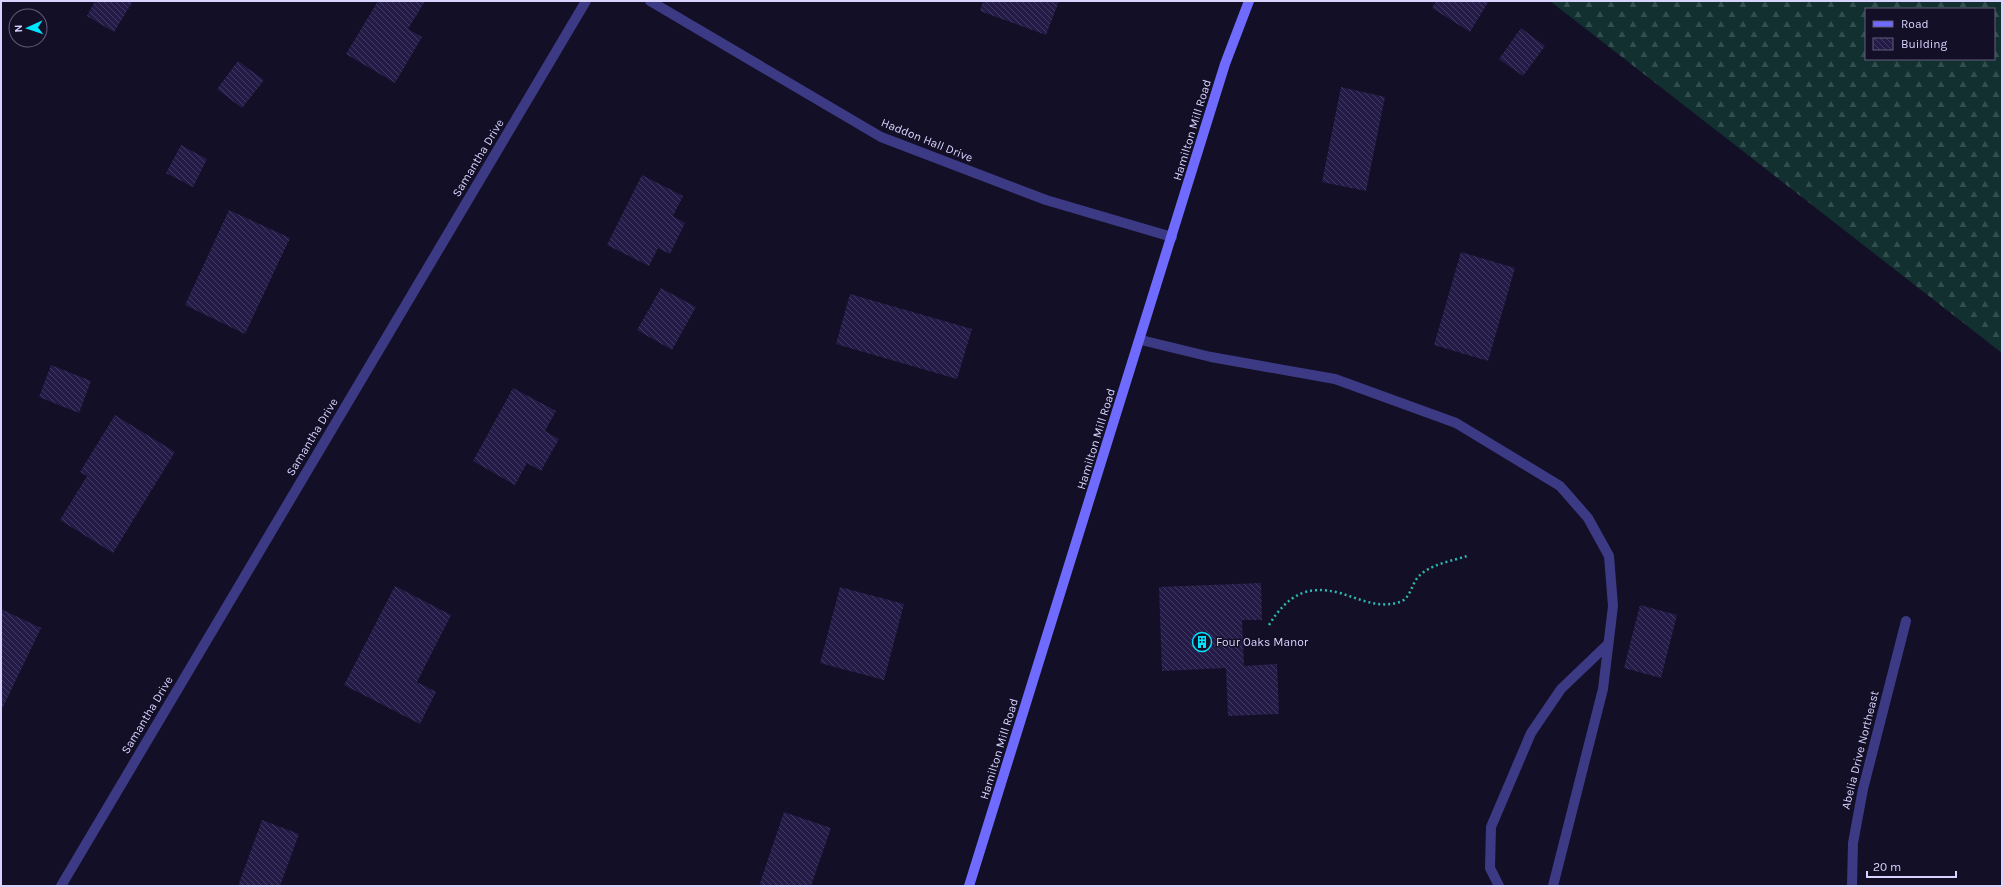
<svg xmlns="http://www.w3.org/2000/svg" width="2003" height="887" viewBox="0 0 2003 887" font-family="Karla,sans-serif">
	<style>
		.forest { fill: url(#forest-firs); fill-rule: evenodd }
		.building { fill: url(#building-back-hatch) }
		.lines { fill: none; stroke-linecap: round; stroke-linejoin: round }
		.path { stroke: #2fb8b0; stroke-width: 2.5; stroke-dasharray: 2 3; stroke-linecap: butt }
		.lane { stroke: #3d3a85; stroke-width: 10 }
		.street { stroke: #3d3a85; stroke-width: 10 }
		.secondary { stroke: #6f6bff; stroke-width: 10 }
		.labels { text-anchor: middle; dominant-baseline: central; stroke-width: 3; stroke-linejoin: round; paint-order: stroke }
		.street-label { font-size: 12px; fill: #d9d4ff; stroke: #130f26 }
		.poi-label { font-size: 12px; fill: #d9d4ff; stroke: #130f26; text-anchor: start }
	</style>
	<defs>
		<pattern id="forest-firs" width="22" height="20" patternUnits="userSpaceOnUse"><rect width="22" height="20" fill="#12302f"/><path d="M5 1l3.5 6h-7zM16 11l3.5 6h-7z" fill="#344d4e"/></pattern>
		<pattern id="building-back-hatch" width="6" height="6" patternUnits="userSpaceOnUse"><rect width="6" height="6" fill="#241b47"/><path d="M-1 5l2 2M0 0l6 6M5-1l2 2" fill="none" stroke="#433b63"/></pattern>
	</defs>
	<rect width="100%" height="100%" fill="#130f26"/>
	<!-- forest -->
	<path class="forest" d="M1550 1H2002V353ZM1866 9H1994V59H1866Z"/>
	<!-- building -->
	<path class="building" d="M95 1H133L114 32 87 16Z
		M378 1H425L408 29 422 37 395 83 346 54Z
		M983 1H1059L1046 35 980 11Z
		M1436 1H1489L1470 32 1432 8Z
		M1521 28 1545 46 1523 76 1499 59Z
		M238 61 264 80 242 108 217 89Z
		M1341 87 1385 97 1366 191 1322 182Z
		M181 145 207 159 193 187 166 173Z
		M642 175 683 196 673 216 685 223 670 254 658 248 649 266 607 245Z
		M229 210 290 238 245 334 185 305Z
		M1461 252 1515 268 1488 361 1434 345Z
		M661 288 696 307 672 350 637 330Z
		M850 294 972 329 957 379 836 344Z
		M51 365 91 381 79 413 39 397Z
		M513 388 556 411 545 431 559 439 541 471 527 463 515 485 473 461Z
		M115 415 175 452 113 553 60 520 87 476 80 472Z
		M1261 583 1262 620H1242L1244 666 1277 664 1279 714 1228 716 1226 668 1162 671 1159 587Z
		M395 586 451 615 417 682 436 692 420 724 344 685Z
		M840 587 904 604 884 680 820 663Z
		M1640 605 1677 615 1661 678 1624 668Z
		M1 609 41 628 1 711Z
		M784 812 831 828 811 886H759Z
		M262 820 299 834 280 886H238Z"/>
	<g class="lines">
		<!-- path -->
		<path class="path" d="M1269 625C1287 596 1306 584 1340 593 1360 599 1378 609 1400 602 1411 598 1411 584 1419 576 1431 564 1452 561 1467 556"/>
		<!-- lane -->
		<path class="lane" d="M1141 340 1211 357 1335 379 1456 423 1560 486 1588 518 1609 556 1613 606 1603 689 1553 886
			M1499 886 1490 868 1491 827 1531 733 1561 689 1608 644"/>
		<!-- street -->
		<path class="street" d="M650 1 881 137 1046 200 1172 237
			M61 886 586 1
			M1852 886 1853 843 1863 789 1906 621"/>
		<!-- secondary -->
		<path class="secondary" d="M969 886 1225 64 1249 1"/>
	</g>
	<!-- icons -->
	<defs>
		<g id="building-ring" transform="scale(1)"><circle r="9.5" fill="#130f26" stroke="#00e5ff" stroke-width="1.5"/><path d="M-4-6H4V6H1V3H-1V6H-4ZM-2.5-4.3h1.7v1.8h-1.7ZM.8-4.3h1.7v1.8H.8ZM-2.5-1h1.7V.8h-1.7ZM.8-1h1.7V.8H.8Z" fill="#00e5ff"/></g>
	</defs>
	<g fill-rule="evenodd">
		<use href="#building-ring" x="1202" y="642"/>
	</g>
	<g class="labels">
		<!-- street labels -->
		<g class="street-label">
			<text transform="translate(1192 130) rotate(-73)">Hamilton Mill Road</text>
			<text transform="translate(927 140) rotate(22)">Haddon Hall Drive</text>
			<text transform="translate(478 158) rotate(-59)">Samantha Drive</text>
			<text transform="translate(312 437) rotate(-59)">Samantha Drive</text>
			<text transform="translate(1096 439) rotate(-73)">Hamilton Mill Road</text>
			<text transform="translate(147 715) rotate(-59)">Samantha Drive</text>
			<text transform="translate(999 749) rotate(-73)">Hamilton Mill Road</text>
			<text transform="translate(1860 750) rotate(-76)">Abelia Drive Northeast</text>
		</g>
		<!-- poi labels -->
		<g class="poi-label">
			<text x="1216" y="642">Four Oaks Manor</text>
		</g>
	</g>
	<!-- border -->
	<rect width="2003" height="887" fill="none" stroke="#d9d4ff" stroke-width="4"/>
	<!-- legend -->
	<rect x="1865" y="8" width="130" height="52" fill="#130f26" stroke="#625e7d"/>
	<rect x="1873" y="21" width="20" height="6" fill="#6f6bff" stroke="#625e7d"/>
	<text x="1901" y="28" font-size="12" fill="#d9d4ff">Road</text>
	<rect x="1873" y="38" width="20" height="12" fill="url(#building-back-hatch)" stroke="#625e7d"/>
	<text x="1901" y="48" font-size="12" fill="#d9d4ff">Building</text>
	<!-- north arrow -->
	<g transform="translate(28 28) rotate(267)"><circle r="19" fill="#130f26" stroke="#625e7d"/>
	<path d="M0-3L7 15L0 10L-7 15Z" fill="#00e5ff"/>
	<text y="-6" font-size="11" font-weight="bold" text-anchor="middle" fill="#d9d4ff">N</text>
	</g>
	<!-- scale -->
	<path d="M1867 871v6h89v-6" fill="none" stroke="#d9d4ff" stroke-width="2"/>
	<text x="1873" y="871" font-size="12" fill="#d9d4ff" stroke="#130f26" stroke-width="3" paint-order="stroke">20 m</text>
</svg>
